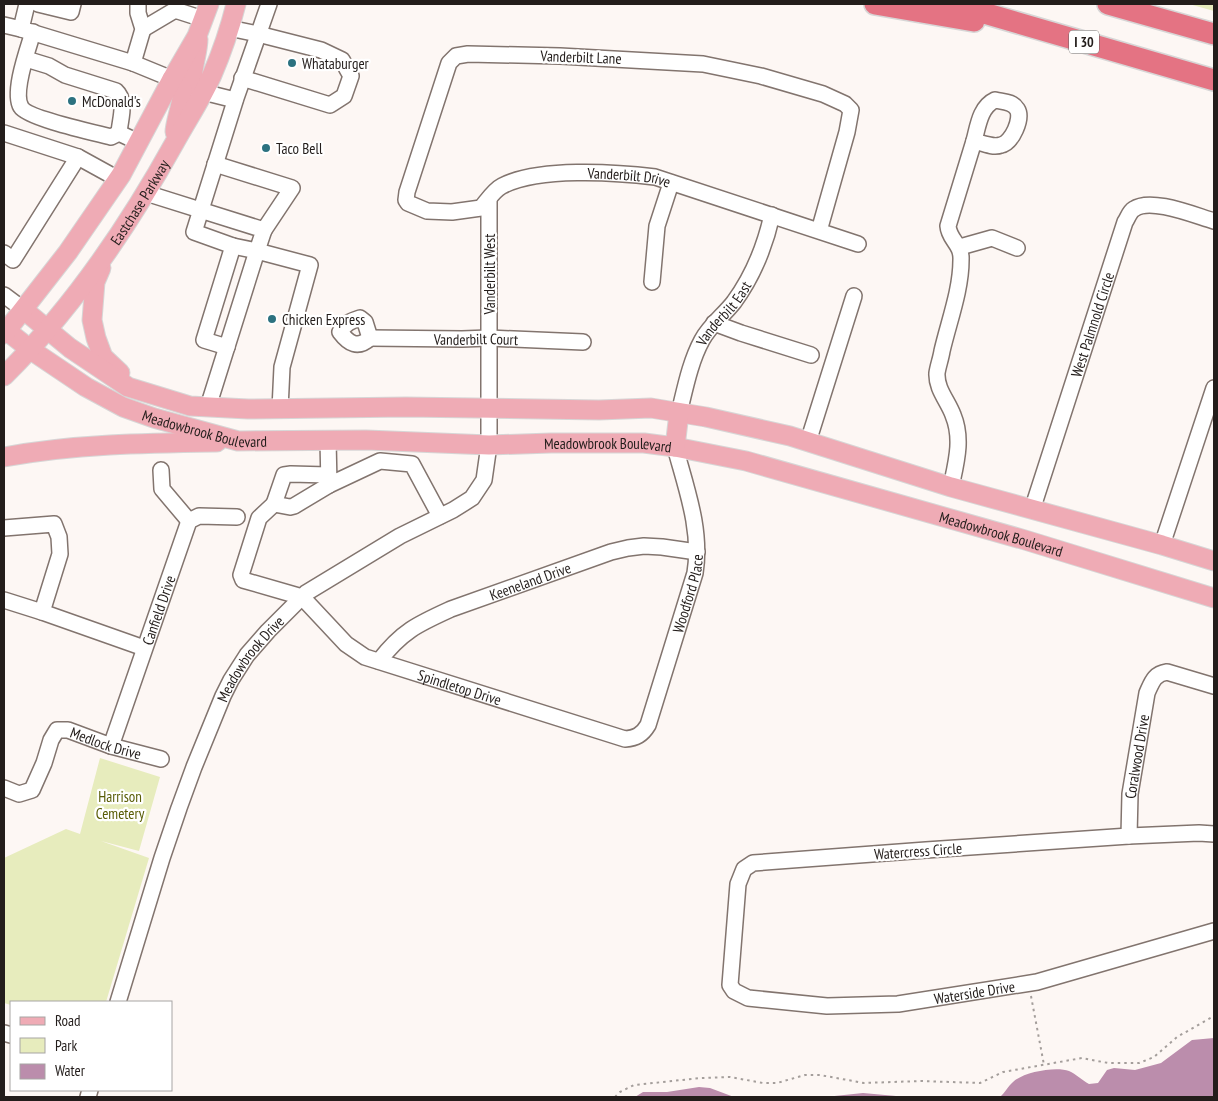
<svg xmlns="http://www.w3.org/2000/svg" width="1218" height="1101" viewBox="0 0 1218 1101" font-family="'PT Sans Narrow',sans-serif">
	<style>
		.green { fill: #e7ecbd }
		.water { fill: #bb8dac }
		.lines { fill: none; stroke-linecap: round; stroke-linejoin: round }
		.minor-casing { stroke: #82746e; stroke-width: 18 }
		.major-casing { stroke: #d7d6d6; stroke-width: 21 }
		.highway-casing { stroke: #d7d6d6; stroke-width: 24 }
		.path { stroke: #a49e9b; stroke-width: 2; stroke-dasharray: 2.5 4; stroke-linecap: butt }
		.minor { stroke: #fff; stroke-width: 15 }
		.major { stroke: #efabb5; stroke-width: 19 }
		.highway { stroke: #e47383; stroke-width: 21 }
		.poi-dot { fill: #2c7280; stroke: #fff; stroke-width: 2 }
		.labels { text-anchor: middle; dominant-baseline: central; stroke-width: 4.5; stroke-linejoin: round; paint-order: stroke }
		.shield { fill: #fff; stroke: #65615f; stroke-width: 1 }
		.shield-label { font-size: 14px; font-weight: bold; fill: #231d1b }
		.street-label { font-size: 15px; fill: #231d1b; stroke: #fff }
		.poi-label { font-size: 15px; fill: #231d1b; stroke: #fff; text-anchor: start }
		.park-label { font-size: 15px; fill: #595d06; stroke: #fff }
	</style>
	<rect width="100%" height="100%" fill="#fdf7f4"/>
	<!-- green -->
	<path class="green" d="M1189 4H1214V11Z
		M100 758 160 777 139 851 101 841 149 858 106 1002H11V1005L4 1003V858L66 829 80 834Z"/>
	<!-- water -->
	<path class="water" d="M1214 1038V1097H1000C1005 1093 1008 1086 1013 1082 1023 1072 1056 1066 1069 1071 1076 1074 1082 1080 1089 1084L1098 1083 1107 1070 1114 1068 1135 1070 1161 1063 1192 1040Z
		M699 1087 710 1088 734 1097H635L643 1092H667Z
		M863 1093 907 1097H825Z"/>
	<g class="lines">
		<!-- minor casing -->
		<g class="minor-casing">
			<g id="minor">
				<path d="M38 4 71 12 73 4"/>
				<path d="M4 25 21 29 27 4"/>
				<path d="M229 28 258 34 321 50 342 60 351 76 344 96 330 105 242 78"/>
				<path d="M21 29 133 63 172 79"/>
				<path d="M143 29 175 10 203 19"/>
				<path d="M33 32C28 49 12 92 21 107 27 118 96 133 111 137L119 133 138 142"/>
				<path d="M26 59 49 66 65 75 116 91C127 101 120 119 119 133"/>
				<path d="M133 63 143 29 138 13V4"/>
				<path d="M203 92 235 100"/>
				<path d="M995 100C1003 102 1012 101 1017 109 1023 118 1012 143 1001 145 993 148 982 143 974 141 978 126 980 107 995 100Z"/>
				<path d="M4 133 78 157 118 179"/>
				<path d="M215 164 292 188 264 230"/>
				<path d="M146 193 264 230 257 251 233 246"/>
				<path id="s1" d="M819 231 847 132 851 110 845 104 823 94 761 76 703 64 560 56 468 54 456 56 449 63 407 192 406 200 408 203 427 211 452 212 481 208C487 201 494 190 502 186 538 167 615 172 655 177L858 244"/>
				<path d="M960 247 992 238 1017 248"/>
				<path d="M4 253 13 260 78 157"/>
				<path d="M652 282 657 226 671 183"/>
				<path d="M4 295 24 310"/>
				<path d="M360 318 365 322 370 338C358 349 349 344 340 332 345 324 350 321 360 318Z"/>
				<path d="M714 323 741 333 811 355"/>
				<path id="s2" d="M370 338 462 339 489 338 583 342"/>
				<path d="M227 347 204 340 233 246 194 232 236 98 269 4"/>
				<path d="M208 407 257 251 310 265 282 367 280 409"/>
				<path id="s3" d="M679 413C685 389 690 362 702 340 710 325 724 315 734 302 753 276 765 246 772 215"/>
				<path d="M328 440 329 485 380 461 412 464 440 516"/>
				<path d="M808 442 854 296"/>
				<path d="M161 470 162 489 189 521"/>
				<path id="s4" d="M329 485 294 506 290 507 274 504 259 518 241 575 243 580 302 597 346 644 365 657 625 739C636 738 642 735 648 725L695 573C702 530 686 488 675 447"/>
				<path d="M951 487C956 463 963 439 953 415 948 401 936 389 937 373 938 366 941 358 942 351 949 321 961 290 961 260 962 244 949 240 948 226L974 141"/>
				<path d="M274 504 284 475 291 474 328 475"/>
				<path id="s5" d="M1032 510 1125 222C1128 218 1129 212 1134 209 1151 197 1196 216 1214 221"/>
				<path d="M4 528 54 524 59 537 60 554 42 612"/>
				<path d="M1162 545 1214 388"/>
				<path d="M4 600 42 612 144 648"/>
				<path id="s6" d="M379 661C402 631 418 624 451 609L611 552 628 548 644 546 662 547 697 552"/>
				<path id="s7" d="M111 746 189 521 199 516 237 517"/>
				<path id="s8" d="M4 788 19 794 32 790 44 763 51 740 57 730H68L111 746 161 759"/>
				<path id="s9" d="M1214 834 1199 833 1129 836 926 850 753 863 744 869 738 884 730 985 734 991 748 998 827 1006 898 1004 1037 982 1214 931"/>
				<path id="s10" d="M1129 836 1130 794 1147 693C1152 682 1154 674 1167 672L1214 686"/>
				<path id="s11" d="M118 1002 162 858 179 808 194 767 223 696 231 680 247 655 268 631 306 593 400 536 453 510 472 498 484 480 489 445V199"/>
				<path d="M4 1033 11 1035"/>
				<path d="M88 1097 90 1090"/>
			</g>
		</g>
		<!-- major casing -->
		<g class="major-casing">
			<g id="major">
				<path d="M198 39C198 52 191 71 193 80 194 85 199 89 203 92"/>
				<path d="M172 79C175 81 179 83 181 87 186 95 175 121 175 132"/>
				<path d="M101 268 95 282 92 320 96 338 103 357 120 373"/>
				<path d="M24 310 70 348 128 387 190 406 248 409 406 407 599 410 651 408 706 417 790 436 951 487 1162 545 1214 561"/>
				<path id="s12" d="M7 331 31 350 86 387 123 407 154 418 238 441 366 440 489 445 551 443H644L675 447 746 461 1025 540 1214 598"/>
				<path d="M4 334 68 252 121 175 172 79 197 36 209 4"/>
				<path id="s13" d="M4 376C73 308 128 227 175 142 187 120 202 98 212 75 222 52 230 28 236 4"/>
				<path d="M675 447 679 413"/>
				<path d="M4 457C74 444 146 443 217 442"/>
			</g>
		</g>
		<!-- highway casing -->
		<g class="highway-casing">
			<path id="highway" d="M875 4 974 21
				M953 4 1214 80
				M1108 4 1214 34"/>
		</g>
		<!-- path -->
		<path class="path" d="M1031 996 1044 1065
			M615 1097 620 1092 634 1085 701 1078 730 1077 763 1083H777L805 1075H820L864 1083 921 1081 980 1083 1003 1072 1082 1058 1108 1063H1139L1154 1057 1177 1037 1214 1016"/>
		<!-- minor -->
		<use href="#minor" class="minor"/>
		<!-- major -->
		<use href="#major" class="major"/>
		<!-- highway -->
		<use href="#highway" class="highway"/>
	</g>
	<!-- markers -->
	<g class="poi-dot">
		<circle cx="292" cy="63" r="5"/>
		<circle cx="72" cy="101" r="5"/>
		<circle cx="266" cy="148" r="5"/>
		<circle cx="272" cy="319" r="5"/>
	</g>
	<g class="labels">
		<!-- shield labels -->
		<rect class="shield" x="1069" y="30.5" width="30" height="23" rx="4"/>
		<g class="shield-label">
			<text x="1084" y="42">I 30</text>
		</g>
		<!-- street labels -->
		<g class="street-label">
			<text transform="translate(581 57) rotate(2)">Vanderbilt Lane</text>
			<text stroke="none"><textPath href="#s1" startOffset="921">Vanderbilt Drive</textPath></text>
			<text stroke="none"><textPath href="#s13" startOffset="221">Eastchase Parkway</textPath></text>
			<text transform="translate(489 274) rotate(-90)">Vanderbilt West</text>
			<text stroke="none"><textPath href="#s3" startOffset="111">Vanderbilt East</textPath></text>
			<text stroke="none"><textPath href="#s5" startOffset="195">West Palmnold Circle</textPath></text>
			<text stroke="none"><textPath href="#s2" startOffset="106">Vanderbilt Court</textPath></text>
			<text stroke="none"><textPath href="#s12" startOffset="224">Meadowbrook Boulevard</textPath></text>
			<text stroke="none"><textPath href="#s12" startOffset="629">Meadowbrook Boulevard</textPath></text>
			<text stroke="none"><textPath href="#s12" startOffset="1034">Meadowbrook Boulevard</textPath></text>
			<text stroke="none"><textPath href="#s6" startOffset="174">Keeneland Drive</textPath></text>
			<text stroke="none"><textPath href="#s4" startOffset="734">Woodford Place</textPath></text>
			<text stroke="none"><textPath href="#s7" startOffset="144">Canfield Drive</textPath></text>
			<text stroke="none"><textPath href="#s11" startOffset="370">Meadowbrook Drive</textPath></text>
			<text stroke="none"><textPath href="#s4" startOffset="395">Spindletop Drive</textPath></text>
			<text stroke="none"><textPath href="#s8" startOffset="146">Medlock Drive</textPath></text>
			<text stroke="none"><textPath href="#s10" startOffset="80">Coralwood Drive</textPath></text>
			<text transform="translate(918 851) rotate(-4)">Watercress Circle</text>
			<text stroke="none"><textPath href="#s9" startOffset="841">Waterside Drive</textPath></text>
		</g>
		<!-- poi labels -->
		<g class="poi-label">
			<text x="302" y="63">Whataburger</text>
			<text x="82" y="101">McDonald's</text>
			<text x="276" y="148">Taco Bell</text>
			<text x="282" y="319">Chicken Express</text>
		</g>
		<!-- park labels -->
		<g class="park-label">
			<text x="120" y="796">Harrison<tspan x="120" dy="17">Cemetery</tspan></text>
		</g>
	</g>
	<!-- border -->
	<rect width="1218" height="1101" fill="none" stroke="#231d1b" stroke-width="10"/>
	<!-- legend -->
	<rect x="10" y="1001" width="162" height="90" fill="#ffffff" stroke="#a7a5a4"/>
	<rect x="20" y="1017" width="25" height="8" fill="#efabb5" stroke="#a7a5a4"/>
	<text x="55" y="1026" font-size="15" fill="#231d1b">Road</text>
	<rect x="20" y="1038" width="25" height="15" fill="#e7ecbd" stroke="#a7a5a4"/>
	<text x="55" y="1051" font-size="15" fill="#231d1b">Park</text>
	<rect x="20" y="1064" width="25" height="15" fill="#bb8dac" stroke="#a7a5a4"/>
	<text x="55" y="1076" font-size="15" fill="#231d1b">Water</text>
</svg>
